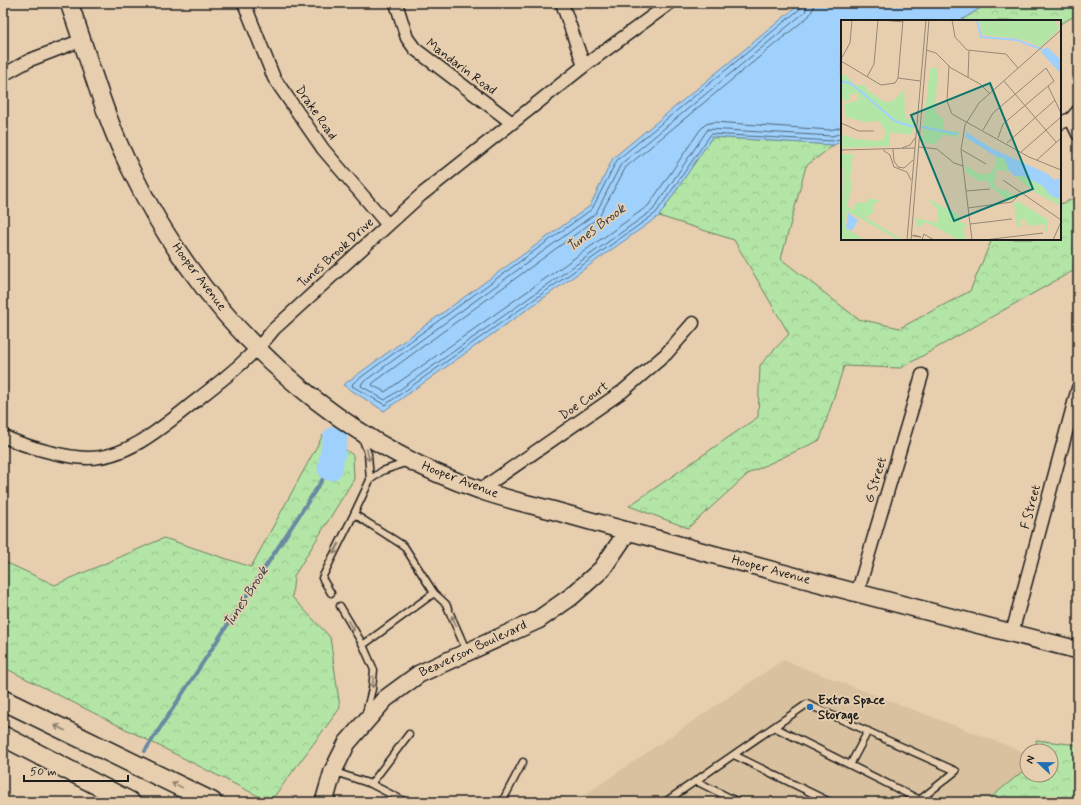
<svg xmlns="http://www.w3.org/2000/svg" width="1081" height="805" viewBox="0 0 1081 805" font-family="Mynerve,sans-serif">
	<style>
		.built { fill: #d9c19f }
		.forest { fill: url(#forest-crowns); stroke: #688061 }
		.water { fill: #9fd1fc; stroke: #6b89a2 }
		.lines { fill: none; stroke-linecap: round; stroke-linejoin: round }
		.shore { stroke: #506476; stroke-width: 1 }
		.stream { stroke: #6b89a2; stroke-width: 4 }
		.river { stroke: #9fd1fc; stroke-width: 25 }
		.lane-casing { stroke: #1c1c1c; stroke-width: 9 }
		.street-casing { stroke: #1c1c1c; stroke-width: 15 }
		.secondary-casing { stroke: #1c1c1c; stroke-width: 20 }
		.primary-casing { stroke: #1c1c1c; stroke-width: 22 }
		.lane { stroke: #e7ceaf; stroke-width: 6 }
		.street { stroke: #e7ceaf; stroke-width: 12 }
		.secondary { stroke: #e7ceaf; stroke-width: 17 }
		.primary { stroke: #e7ceaf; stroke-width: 19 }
		.oneway { stroke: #8c7e6d }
		.poi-dot { fill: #1f6fb2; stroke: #e7ceaf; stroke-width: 1.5 }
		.labels { text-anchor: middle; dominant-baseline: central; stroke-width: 3.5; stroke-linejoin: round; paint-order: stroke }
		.street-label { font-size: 13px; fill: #1c1c1c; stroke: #e7ceaf }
		.poi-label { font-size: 13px; font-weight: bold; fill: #1c1c1c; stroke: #e7ceaf; text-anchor: start }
		.water-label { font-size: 14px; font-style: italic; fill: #364049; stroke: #e7ceaf }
		.inset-river { fill: none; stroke: #9fd1fc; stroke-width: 2 }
		.inset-road { fill: none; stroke: #968774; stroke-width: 1 }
		.view { fill: #0f766e; fill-opacity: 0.15; stroke: #0f766e; stroke-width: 2 }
		.inset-edge { fill: none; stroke: #1c1c1c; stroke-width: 2 }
	</style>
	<defs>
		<pattern id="forest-crowns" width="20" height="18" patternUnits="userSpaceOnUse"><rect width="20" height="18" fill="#b3e5a6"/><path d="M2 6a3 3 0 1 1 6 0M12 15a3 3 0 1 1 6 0" fill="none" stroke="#99c48e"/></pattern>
	</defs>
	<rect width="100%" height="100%" fill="#e7ceaf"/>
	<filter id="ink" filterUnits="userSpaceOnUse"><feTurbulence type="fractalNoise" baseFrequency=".025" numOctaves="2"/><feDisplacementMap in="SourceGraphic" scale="8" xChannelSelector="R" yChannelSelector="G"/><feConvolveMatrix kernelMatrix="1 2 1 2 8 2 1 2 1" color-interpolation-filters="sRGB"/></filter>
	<g filter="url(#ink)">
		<!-- built -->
		<path class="built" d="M783 660 1027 753V768L985 802H574Z"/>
		<!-- forest -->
		<path class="forest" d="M988 3H1078V14L1060 24V21H960Z
			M712 137 834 145 806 166 781 259 858 319 900 328 970 291 992 239H1060V204L1078 197V268L901 368 844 366 820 440 749 473 688 528 629 506 758 417 760 365 789 334 734 240 659 216Z
			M323 435 353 455 354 479 294 576 292 597 330 637 340 708 270 802 3 667V561L55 585 164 538 251 567Z
			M1036 740 1078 745V802H985L1027 768V775H1051V751H1038Z"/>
		<!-- water -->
		<path class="water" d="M801 3H988L960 21H842V141L834 145 712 137 659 216 384 411 343 385 590 206 613 158Z"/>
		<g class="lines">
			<!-- shore -->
			<path class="shore" d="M803 3 801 8 617 160 592 209 353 383 352 386 385 405 656 213 711 134 833 141 842 138
				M808 3 805 12 621 164 596 213 362 383 361 386 385 400 653 210 708 129 832 136 842 133
				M814 3 813 9 809 16 626 167 599 217 373 383 372 385 385 392 648 206 700 130 706 124 714 122 830 130 842 127"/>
			<!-- stream -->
			<path class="stream" d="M145 751 330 468"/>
			<!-- river -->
			<path class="river" d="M330 468 335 439"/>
			<!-- lane casing -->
			<g class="lane-casing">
				<path id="lane" d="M362 437 368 454 370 480
					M408 462 382 471 370 480 354 514 404 546 434 593 446 604 467 652
					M331 593 322 578 354 514
					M340 606 363 645 374 670 372 689 366 713
					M363 645 434 593
					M774 727 920 800
					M734 755 830 802
					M850 765 868 731
					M335 772 371 784 406 802
					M696 781 738 802
					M371 784 409 734
					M502 802 523 762
					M665 802 807 704 956 771 917 802"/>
			</g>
			<!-- street casing -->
			<g class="street-casing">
				<path id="street" d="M244 3 274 78 323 149 388 225
					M396 3 407 38 415 49 511 122
					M562 3 584 66
					M3 75 30 60 82 40
					M1071 119 1078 134
					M1060 123 1071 119 1078 111
					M3 436C22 446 67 458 88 458 130 458 167 423 198 399 226 377 252 357 274 329L421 195 584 66 670 3
					M480 490 623 391 666 354 693 323
					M857 594 922 375
					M1012 633 1078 388"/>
			</g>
			<!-- secondary casing -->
			<g class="secondary-casing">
				<path id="secondary" d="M69 3C89 58 105 120 132 172 148 205 167 237 188 266 259 367 363 450 480 490 504 499 530 504 555 511 604 525 654 538 704 552 828 586 953 618 1078 650
					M324 802 333 771 347 743 385 699 419 674 538 620 572 596 602 569 628 531"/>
			</g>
			<!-- primary casing -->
			<g class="primary-casing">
				<path id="primary" d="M3 700 212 802
					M3 736 130 802"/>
			</g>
			<!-- lane -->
			<use href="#lane" class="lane"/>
			<!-- street -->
			<use href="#street" class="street"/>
			<!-- secondary -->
			<use href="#secondary" class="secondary"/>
			<!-- primary -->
			<use href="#primary" class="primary"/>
		</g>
		<!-- one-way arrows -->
		<defs><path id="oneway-shaft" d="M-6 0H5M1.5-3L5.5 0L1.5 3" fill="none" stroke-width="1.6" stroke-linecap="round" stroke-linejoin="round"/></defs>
		<g class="oneway">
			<use href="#oneway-shaft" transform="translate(368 455) rotate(79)"/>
			<use href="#oneway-shaft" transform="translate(336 549) rotate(117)"/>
			<use href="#oneway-shaft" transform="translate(454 621) rotate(-113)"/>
			<use href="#oneway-shaft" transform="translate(351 626) rotate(60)"/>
			<use href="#oneway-shaft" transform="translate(373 682) rotate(95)"/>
			<use href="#oneway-shaft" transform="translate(60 728) rotate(-154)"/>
			<use href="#oneway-shaft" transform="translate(177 785) rotate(-154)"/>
		</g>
	</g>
	<!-- markers -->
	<circle class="poi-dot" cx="810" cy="707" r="4"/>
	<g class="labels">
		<!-- street labels -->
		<g class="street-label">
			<text transform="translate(461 67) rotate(37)">Mandarin Road</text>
			<text transform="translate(316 113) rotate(55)">Drake Road</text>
			<text transform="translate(336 253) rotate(-42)">Tunes Brook Drive</text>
			<text transform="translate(199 277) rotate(53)">Hooper Avenue</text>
			<text transform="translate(584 401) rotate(-35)">Doe Court</text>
			<text transform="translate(460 480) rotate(21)">Hooper Avenue</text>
			<text transform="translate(876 480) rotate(-73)">G Street</text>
			<text transform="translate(1031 507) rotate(-75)">F Street</text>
			<text transform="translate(771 570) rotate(15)">Hooper Avenue</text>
			<text transform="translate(473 649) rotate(-25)">Beaverson Boulevard</text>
		</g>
		<!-- poi labels -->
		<g class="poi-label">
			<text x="818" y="700">Extra Space<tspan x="818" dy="15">Storage</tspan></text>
		</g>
		<!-- water labels -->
		<g class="water-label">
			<text transform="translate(596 228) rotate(-37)">Tunes Brook</text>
			<text transform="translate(246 597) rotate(-57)">Tunes Brook</text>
		</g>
	</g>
	<!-- overview -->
	<g transform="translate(841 20)">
		<rect width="220" height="220" fill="#e7ceaf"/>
		<path d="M182 0H213L219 8 202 25ZM28 178 39 181 33 184 32 193 25 197 13 192 12 188 15 183 26 182Z" fill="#b3e5a6"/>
		<path d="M154 0H182L202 25 199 27 187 21 172 18 171 12 156 8ZM89 48H97L94 92 103 100V110L119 112 116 117 102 115 93 125 81 121ZM0 54 6 56 13 65H24L26 70 44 82 52 81 61 72 63 66 64 97 73 100 71 115 49 112V126L0 128 2 114 14 119 36 121 42 119 45 112 38 101 23 102 5 97 3 84 18 80 16 73 8 75 9 80 3 81 0 74ZM0 134H12L9 158 11 166 6 186 62 220H58L6 191 4 208 24 220H0L2 153ZM154 136 164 138 168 151 155 150 153 164 159 170H166L174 178 171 180 167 181 149 166 147 161H138L124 152V145L138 154H148L155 145ZM174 156H182L202 166 209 175 220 180V186L195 173ZM85 178 117 194 120 203H125L126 206 123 207 124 220H118L85 202 76 208 75 198 97 203V190ZM177 181 207 200 206 211 203 210 205 204 186 206 185 199 179 200 180 207H176L173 184Z" fill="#b3e5a6"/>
		<path d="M139 0H154L156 8 162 7 171 12 172 18 143 15 140 13Z" fill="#b3e5a6"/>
		<path d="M206 27 220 40V54L200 32ZM125 112 152 129 205 153 214 160 220 158V180L209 175 202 166 182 156H174L168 151 164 139 154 136 124 117ZM7 193 17 200 11 211 5 208Z" fill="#9fd1fc"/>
		<path class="inset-river" d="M136 0 140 17 176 20 205 31M0 61 11 64 54 101 73 107M81 107 116 114"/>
		<path class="inset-road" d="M40 0 62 2M111 0 114 17 126 30 165 34 177 48M85 30 95 33 110 48 139 64 148 73M0 39 9 23 11 0M0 41 40 65 54 63 57 58 62 0M108 46 106 81 111 94 188 137 220 150M26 57 33 44 37 0M57 58 79 61M127 58 128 31M163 61 215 122M207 66 220 93M0 103 18 111H33M142 110 152 93 205 48 213 61 162 104 157 118M166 123 214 80M78 127 96 129 113 143 122 146M61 128 69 125 74 118M52 129 53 141 57 147 63 148 72 140M0 130 74 128M42 130 49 135 53 147 66 152 70 160M121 130 145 144M180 132 220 97M196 140 220 118M162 160 220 200M125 171 149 169M127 188 171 182 180 173M129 204 171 199M71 216 73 215 80 217 72 216M66 220 85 0M70 220 88 0M81 220 83 214 93 220M131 220 120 130 124 105 138 83 220 10M143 220 202 213M212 220 220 202"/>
		<path class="view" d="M149 63 192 169 113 201 70 95Z"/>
		<rect width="220" height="220" class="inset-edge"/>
	</g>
	<!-- margin -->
	<rect width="1081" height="805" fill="none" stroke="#e7ceaf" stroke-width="16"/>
	<rect x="8" y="8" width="1065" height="789" fill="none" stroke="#1c1c1c" stroke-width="1.5" filter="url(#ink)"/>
	<!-- north arrow -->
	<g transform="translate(1039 763) rotate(292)"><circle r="19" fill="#e7ceaf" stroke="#968774"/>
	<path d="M0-3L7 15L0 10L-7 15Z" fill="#1f6fb2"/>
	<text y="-6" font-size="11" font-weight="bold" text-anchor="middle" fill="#1c1c1c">N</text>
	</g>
	<!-- scale -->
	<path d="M24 775v6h104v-6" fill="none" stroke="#1c1c1c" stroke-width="2"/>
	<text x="30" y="775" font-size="12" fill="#1c1c1c" stroke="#e7ceaf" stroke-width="3" paint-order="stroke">50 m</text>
</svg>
